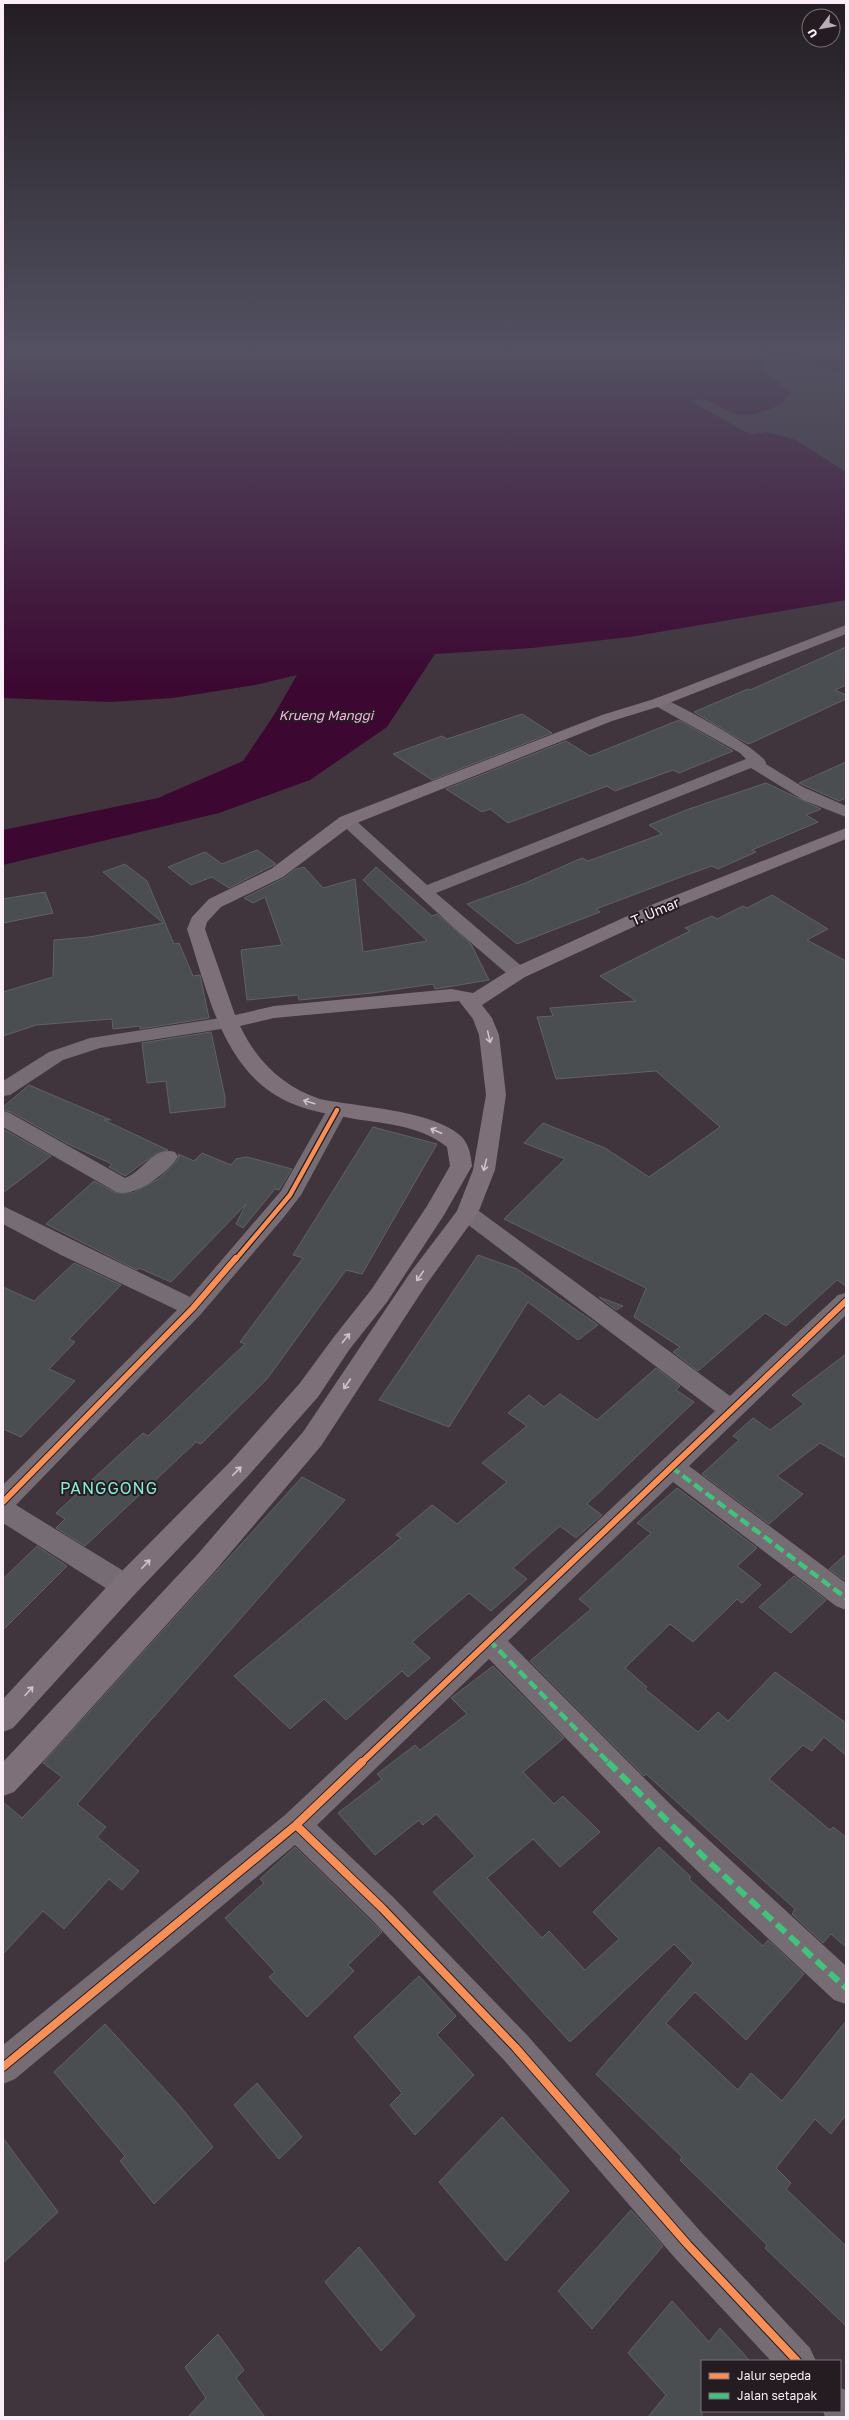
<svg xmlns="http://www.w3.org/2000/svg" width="849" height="2420" viewBox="0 0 849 2420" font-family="'Golos Text',sans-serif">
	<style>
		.water { fill: #3c0832 }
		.building { fill: #4a4e51; stroke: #606264 }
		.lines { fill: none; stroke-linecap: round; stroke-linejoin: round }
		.minor { fill: #766c73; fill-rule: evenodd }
		.major { fill: #7d7079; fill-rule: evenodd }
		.quiet-far1 { stroke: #40c37c; stroke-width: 4.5; stroke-dasharray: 10 4.5; stroke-linecap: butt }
		.quiet { stroke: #40c37c; stroke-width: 6; stroke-dasharray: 12 6; stroke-linecap: butt }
		.cycleway-far2-casing { stroke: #251c22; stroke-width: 7 }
		.cycleway-far1-casing { stroke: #251c22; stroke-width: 8 }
		.cycleway-casing { stroke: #251c22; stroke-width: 10 }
		.cycleway-far2 { stroke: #f78f57; stroke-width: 4.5 }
		.cycleway-far1 { stroke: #f78f57; stroke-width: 6 }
		.cycleway { stroke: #f78f57; stroke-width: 8 }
		.oneway { stroke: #d0c2cc }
		.labels { text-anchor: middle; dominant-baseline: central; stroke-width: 4; stroke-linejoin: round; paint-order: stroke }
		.far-water-label { font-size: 13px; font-style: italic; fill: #fcb4e7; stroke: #251c22 }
		.street-label { font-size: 14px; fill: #fceef8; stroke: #251c22 }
		.quarter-label { font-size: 16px; letter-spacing: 1px; fill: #86ebd7; stroke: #251c22 }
	</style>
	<rect width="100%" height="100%" fill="#40353d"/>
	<!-- water -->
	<path class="water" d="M3 346H846V373C825 369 775 345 761 365L765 372 791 393C785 407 751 418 736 414 718 410 712 395 691 401L751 435 767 432 796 440 846 472V600L630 637 532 648 435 654 387 727 310 780 219 813 3 865V830L158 798 243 761 274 715 297 675 255 685 173 698 110 702 3 698Z"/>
	<!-- building -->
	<path class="building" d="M846 647V685L835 690 846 695V699L751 743 748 744 694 712 748 689 750 690Z
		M522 714 552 733 432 780 393 754 442 736 447 739Z
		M679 720 733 751 679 773 673 770 615 791 607 786 508 823 490 809 482 812 446 789 566 741 590 756Z
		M846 762V798L839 801 799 783Z
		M766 783 821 809 806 815 818 822 752 850 756 852 718 869 712 866 689 874 596 909 600 912 517 944 467 904 523 884 582 858 588 861 662 834 649 825 689 809Z
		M257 850 276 864 229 888 212 877 191 885 168 867 205 852 222 864Z
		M125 864 147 881 174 944 179 943 193 976 200 975 209 1018 140 1029V1026L113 1029 112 1019 36 1025 3 1036V992L53 977 54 940 89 937 163 923 103 872Z
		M304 867 323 888 355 879 363 952 427 941 363 880 376 867 432 916 437 914 471 944 489 980 435 989 433 984 372 993 299 1000 298 995 247 1000 241 950 282 945 265 897 253 903 244 898 284 878 296 869Z
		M45 892 53 913 3 923V899Z
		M772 895 828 929 807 940 846 961V1286L837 1280 786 1326 765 1313 698 1371 673 1352 680 1347 634 1317 646 1288 504 1219 565 1159 524 1143 543 1123 605 1148 649 1177 720 1127 656 1071 556 1079 537 1017 553 1016 550 1008 636 1001 600 976 690 931 685 928 712 916 717 919 743 906 747 908Z
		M211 1032 225 1097V1107L170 1113 166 1081 147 1083 142 1043Z
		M29 1085 111 1120H104L168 1150 154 1155 125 1176 109 1167 112 1164 68 1144 11 1112 3 1110V1107Z
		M373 1127 437 1144 362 1274 346 1270 267 1379 201 1444 196 1442 85 1546 56 1528 65 1519 56 1513 143 1433 148 1436 245 1344 240 1342 303 1258 293 1255Z
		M3 1129 51 1156 3 1193Z
		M202 1153 231 1165 236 1159 247 1157 292 1169 279 1190 275 1189 243 1228 236 1224 246 1204 171 1282 139 1268 137 1270 46 1224 94 1181 116 1193H133L160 1178 179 1158 178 1154 194 1161Z
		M478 1255 517 1269 598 1325 578 1340 528 1302 449 1427 379 1400Z
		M74 1263 121 1285 69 1339 75 1342 49 1369 75 1381 21 1437 3 1429V1287L34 1301Z
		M599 1297 623 1306 616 1310Z
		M846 1354V1458L820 1443 777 1476 803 1494 769 1524 702 1474 739 1440 733 1436 753 1418 770 1430 804 1404 792 1395Z
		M656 1368 680 1386 676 1390 694 1402 587 1504 602 1515 576 1538 560 1526 513 1568 527 1579 491 1611 469 1593 412 1642 430 1658 408 1677 402 1671 346 1720 324 1699 290 1729 234 1676 401 1538 396 1535 432 1505 457 1524 507 1482 482 1463 527 1426 508 1413 529 1395 544 1407 560 1394 597 1420Z
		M302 1477 345 1500 77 1804 106 1827 97 1837 139 1871 122 1890 109 1879 64 1929 43 1911 3 1954V1802L22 1818 62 1777 43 1763Z
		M677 1488 757 1548 737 1566 761 1585 742 1603 737 1599 693 1642 670 1624 625 1668 647 1687 645 1689 698 1732 718 1712 728 1721 775 1672 846 1723V1755L824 1737 812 1751 803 1745 769 1779 830 1830 833 1827 846 1837V1947L831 1934 823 1943 792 1914 795 1909 646 1774 644 1776 530 1661 591 1609 579 1599 651 1533 637 1523Z
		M37 1546 67 1566 3 1630V1579Z
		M846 1554V1581L829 1569Z
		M794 1576 826 1600 791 1633 759 1607Z
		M493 1666 564 1738 523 1772 554 1804 563 1796 600 1832 560 1867 533 1839 487 1878 542 1938 549 1931 585 1970 619 1939 593 1912 659 1847 691 1877 689 1879 763 1946 768 1940 804 1974 746 2040 695 1992 666 2023 738 2090 751 2073 782 2101 846 2021V2115L831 2134 815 2119 776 2168 791 2183 786 2189 846 2246V2326L765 2248 767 2245 680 2160 682 2157 596 2074 693 1963 674 1944 570 2042 433 1892 475 1856 436 1814 423 1825 419 1820 375 1855 338 1813 382 1779 377 1774 415 1745 420 1750 467 1714 451 1698Z
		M295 1847 382 1932 348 1965 354 1971 307 2017 269 1977 275 1972 225 1918 264 1883 260 1879Z
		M419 1976 456 2016 437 2035 474 2075 415 2135 390 2105 402 2093 354 2037Z
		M105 2024 179 2105 213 2147 154 2204 120 2161 125 2156 54 2072Z
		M257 2083 302 2137 279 2159 234 2105Z
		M502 2117 569 2191 506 2261 439 2182Z
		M3 2138 58 2212 3 2263Z
		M631 2210 663 2246 592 2329 558 2291Z
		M359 2247 415 2316 381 2351 325 2282Z
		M672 2301 709 2342 720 2328 750 2361H702V2417H648L666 2395 628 2353Z
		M218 2334 244 2370 236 2378 265 2417H188L206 2398 185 2367Z"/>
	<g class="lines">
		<!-- minor -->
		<path class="minor" d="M659 697C673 701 769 753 766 764L803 787 846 806V817L803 800 751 768 436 893 525 969 527 973 525 977H511L455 929 338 821 340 817H352L427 885 746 759 740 753 654 705 651 702 654 699Z
			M227 1017 234 1019 237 1023 234 1027 100 1048 63 1060 10 1095 3 1096V1081L49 1052 90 1038Z
			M337 1103 344 1105 347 1110 301 1195 284 1217 201 1314 16 1505 135 1578 139 1586 135 1594 125 1597 115 1594 3 1523V1485L177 1310 61 1255 3 1224V1206L190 1297 281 1191 327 1110 330 1105Z
			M3 1111 10 1113 125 1178C143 1172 153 1146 175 1152L178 1157C167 1173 136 1198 116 1192L3 1127Z
			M467 1205 475 1208 730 1396 838 1295 846 1293V1315L689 1466 846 1583V1610L836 1606 673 1482 508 1641 674 1808 846 1966V2004L834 2000 743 1915 653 1828 489 1659 317 1825 393 1897 527 2035 701 2232 810 2348 816 2361H771L675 2258 503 2059 371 1919 295 1845 15 2079 3 2084V2045L285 1815 715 1411 459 1218 456 1213 459 1208Z
			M840 2388 846 2390V2417H825L823 2411H840Z"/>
		<!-- major -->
		<path class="major" d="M846 625V634L664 705 612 721 352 825 283 877 221 907 207 922 205 929 235 1015 274 1006 451 989 473 993 511 969 656 903 846 828V839L668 911 525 977 482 1005 492 1018 499 1035 506 1095 495 1170 478 1213 426 1285 321 1446 215 1571 48 1756 14 1792 3 1796V1762L197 1555 303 1432 410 1273 457 1211 473 1170 486 1095 479 1035 473 1019 459 1001 274 1018 240 1026C257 1061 282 1086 320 1099 358 1107 434 1110 462 1137 469 1145 471 1156 472 1166L444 1215 387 1302 349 1350 318 1397 249 1475 135 1594 13 1728 3 1732V1699L115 1578 231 1461 300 1383 333 1338 371 1290 427 1206 450 1166 447 1147C421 1126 388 1124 355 1119 334 1115 313 1112 293 1104 223 1076 208 992 187 929L192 917 209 899 271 869 340 817 602 715 654 699Z"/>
		<!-- quiet-far1 -->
		<path class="quiet-far1" d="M671 1467 846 1598
			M489 1640 609 1763"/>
		<!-- quiet -->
		<path class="quiet" d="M608 1762 708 1861 846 1988"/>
		<!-- cycleway-far2 casing -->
		<g class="cycleway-far2-casing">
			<path id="cycleway-far2" d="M236 1259 290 1195 337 1110"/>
		</g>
		<!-- cycleway-far1 casing -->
		<g class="cycleway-far1-casing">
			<path id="cycleway-far1" d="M3 1502 193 1308 236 1258
				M361 1763 846 1301"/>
		</g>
		<!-- cycleway casing -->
		<g class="cycleway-casing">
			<path id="cycleway" d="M296 1825 382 1908 515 2047 688 2245 797 2361
				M3 2067 296 1825 362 1762"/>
		</g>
		<!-- cycleway-far2 -->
		<use href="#cycleway-far2" class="cycleway-far2"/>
		<!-- cycleway-far1 -->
		<use href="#cycleway-far1" class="cycleway-far1"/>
		<!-- cycleway -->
		<use href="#cycleway" class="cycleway"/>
	</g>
	<!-- one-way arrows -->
	<defs><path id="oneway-shaft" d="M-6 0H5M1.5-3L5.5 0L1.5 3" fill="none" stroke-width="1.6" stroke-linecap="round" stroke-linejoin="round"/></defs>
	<g class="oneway">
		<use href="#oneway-shaft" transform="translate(489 1037) rotate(77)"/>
		<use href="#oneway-shaft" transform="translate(309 1102) rotate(-163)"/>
		<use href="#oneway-shaft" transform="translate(436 1131) rotate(-157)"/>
		<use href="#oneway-shaft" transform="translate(485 1165) rotate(104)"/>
		<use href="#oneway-shaft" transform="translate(420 1276) rotate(125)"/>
		<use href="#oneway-shaft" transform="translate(346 1338) rotate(-52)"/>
		<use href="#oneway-shaft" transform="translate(347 1384) rotate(124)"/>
		<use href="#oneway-shaft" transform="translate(237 1471) rotate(-46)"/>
		<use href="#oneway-shaft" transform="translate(146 1564) rotate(-46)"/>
		<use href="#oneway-shaft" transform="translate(29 1691) rotate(-48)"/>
	</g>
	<!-- sky -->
	<linearGradient id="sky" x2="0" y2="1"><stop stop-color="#231d22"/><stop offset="0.51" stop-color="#535162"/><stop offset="1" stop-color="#535162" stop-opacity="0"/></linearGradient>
	<rect width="849" height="685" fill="url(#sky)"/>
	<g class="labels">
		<!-- far-water labels -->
		<g class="far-water-label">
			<text x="326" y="715">Krueng Manggi</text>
		</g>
		<!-- street labels -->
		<g class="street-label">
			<text transform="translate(655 911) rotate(-23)">T. Umar</text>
		</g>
		<!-- quarter labels -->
		<g class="quarter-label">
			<text x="109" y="1488">PANGGONG</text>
		</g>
	</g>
	<!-- border -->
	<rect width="849" height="2420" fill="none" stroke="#fceef8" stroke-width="8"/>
	<!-- legend -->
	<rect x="701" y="2360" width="140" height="52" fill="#251c22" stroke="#7b7078"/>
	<rect x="709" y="2373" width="20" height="6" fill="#f78f57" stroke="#7b7078"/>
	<text x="737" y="2380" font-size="12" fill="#fceef8">Jalur sepeda</text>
	<rect x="709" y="2393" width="20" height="6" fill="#40c37c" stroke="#7b7078"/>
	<text x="737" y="2400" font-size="12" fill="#fceef8">Jalan setapak</text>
	<!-- north arrow -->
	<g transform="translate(821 28) rotate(238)"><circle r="19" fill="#251c22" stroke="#7b7078"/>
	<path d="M0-3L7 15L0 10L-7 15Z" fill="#baadb7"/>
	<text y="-6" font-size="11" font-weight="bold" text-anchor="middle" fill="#fceef8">U</text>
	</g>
</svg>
